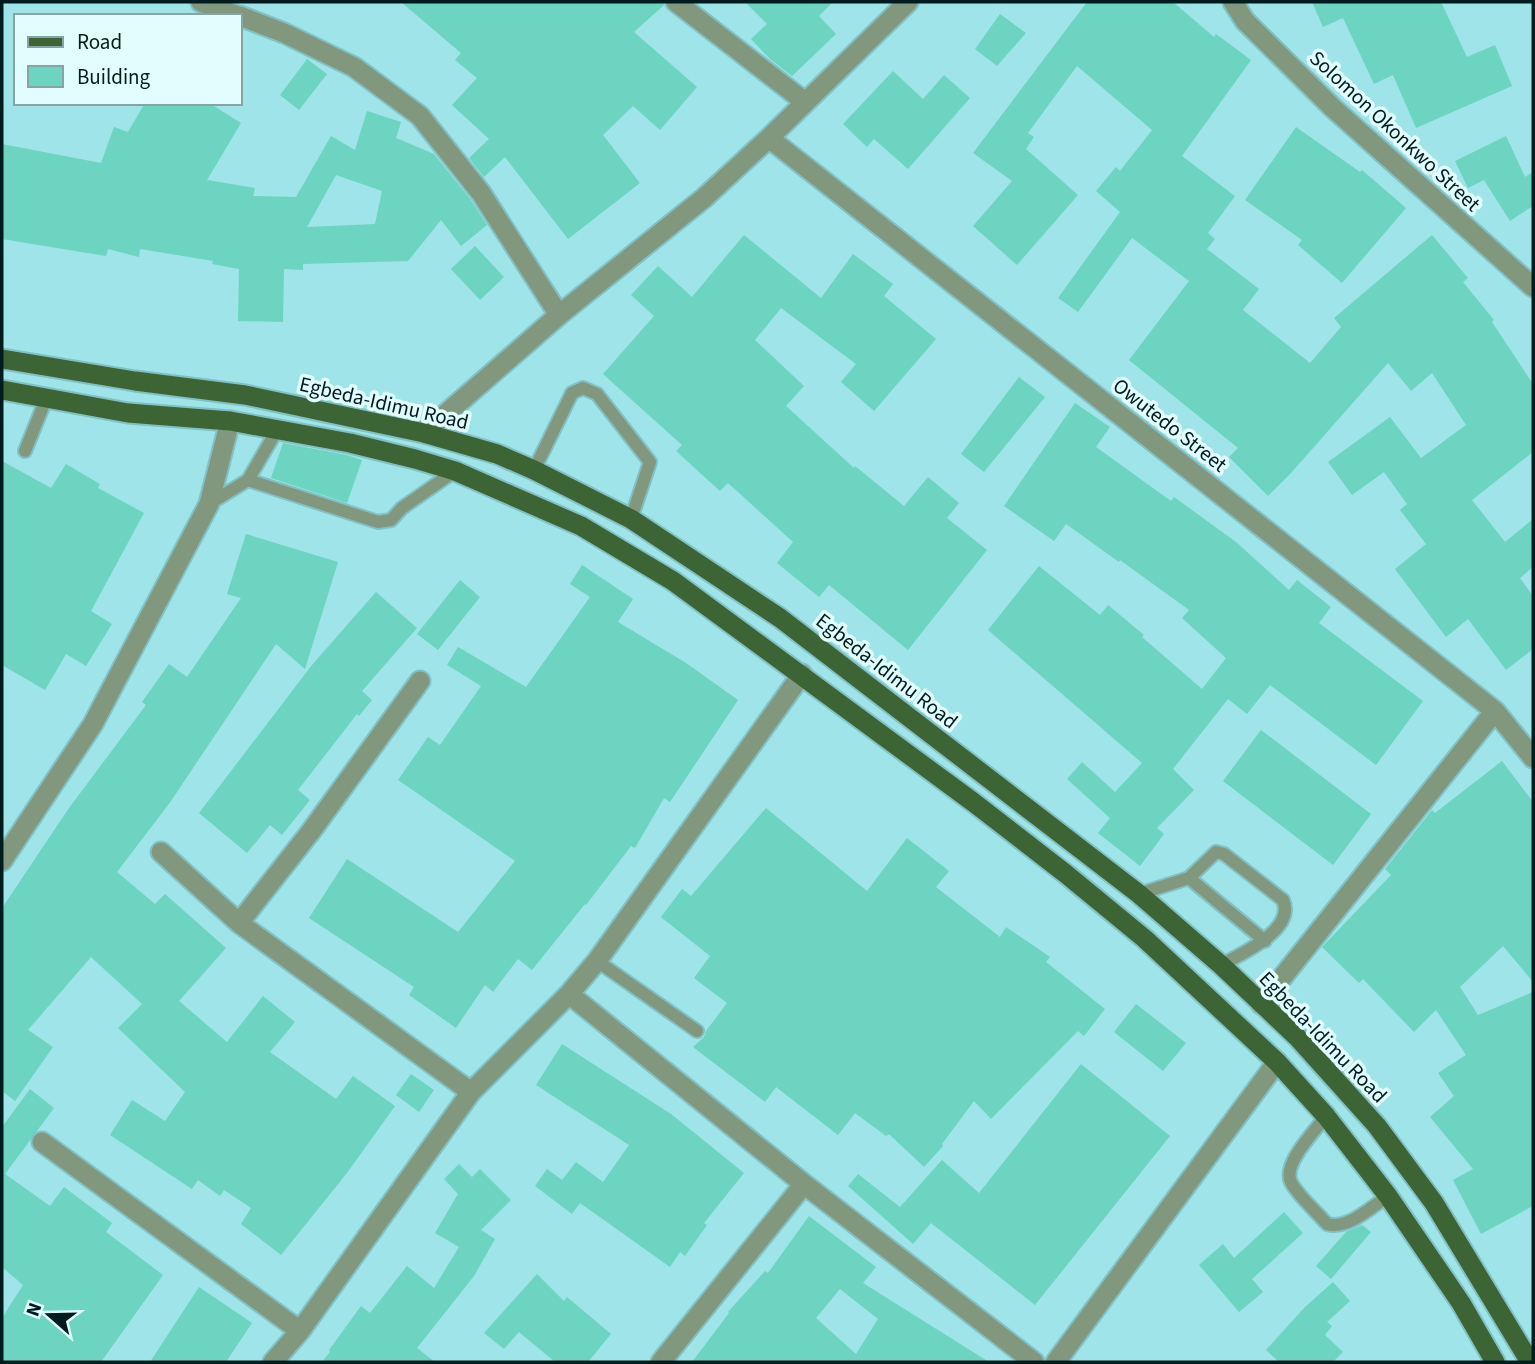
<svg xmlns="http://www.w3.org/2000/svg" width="1535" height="1364" viewBox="0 0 1535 1364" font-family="'Source Sans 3',sans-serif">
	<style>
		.building { fill: #6cd4c1; fill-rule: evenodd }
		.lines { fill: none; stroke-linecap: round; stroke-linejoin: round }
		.service-casing { stroke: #82c0c4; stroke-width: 16 }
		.minor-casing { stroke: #82c0c4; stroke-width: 23 }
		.primary-casing { stroke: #82c0c4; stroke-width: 23 }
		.service { stroke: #82987e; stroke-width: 12 }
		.minor { stroke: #82987e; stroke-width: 19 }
		.primary { stroke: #3c6434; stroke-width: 19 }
		.labels { text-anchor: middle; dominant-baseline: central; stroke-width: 7; stroke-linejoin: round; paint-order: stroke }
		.street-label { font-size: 21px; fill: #001c1e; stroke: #e2fdfe }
	</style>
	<rect width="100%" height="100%" fill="#9ee4e8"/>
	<!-- building -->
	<path class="building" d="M401 2H664V5L634 32 697 87 660 130 633 106 603 135 640 183 568 239 505 157 484 177 469 158 489 139 452 105 477 78 455 60 461 53Z
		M745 2H833L819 16 836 34 792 76 770 59 751 39 767 24Z
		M1087 2H1173L1214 37 1216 34 1251 60 1182 156 1235 196 1208 233 1215 239 1207 249 1259 289 1243 310 1310 363 1341 327 1334 318 1432 235 1468 278 1463 282 1494 320 1492 322 1533 384V452L1472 500 1505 542 1533 519V567L1520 578 1533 596V649L1506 670 1468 619 1446 637 1395 569 1426 544 1400 510 1407 504 1384 472 1352 495 1328 462 1390 417 1421 458 1466 425 1432 373 1411 391 1388 363 1291 473 1268 496 1229 457 1238 448 1129 360 1189 281 1132 238 1078 312 1058 298 1120 212 1096 191 1116 167 1120 171 1152 130 1077 66 1028 133 1034 137 1026 149 1078 195 1017 265 973 226 1012 181 973 153Z
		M1312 2H1441L1467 57 1495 45 1512 86 1416 128 1393 75 1374 84 1343 18 1323 27Z
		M1000 14 1026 33 997 66 975 49Z
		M307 59 327 74 299 110 280 95Z
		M893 71 923 99 944 75 970 98 908 169 874 139 867 147 843 124Z
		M145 103H209L241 123 207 180 255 188 253 196 296 197 331 136 355 150 367 111 401 122 396 138 434 154 471 200 487 225 461 246 441 220 408 261 303 264V270L284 269 283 322 238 321 239 269 212 264 213 261 140 249 139 257 108 249 106 256 2 239V144L101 163 114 127 128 132ZM336 175 382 191 375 224 307 227Z
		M1296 127 1360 172 1362 170 1406 208 1342 283 1298 245 1302 240 1245 200Z
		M1506 136 1525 177 1533 172V206L1510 221 1484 180 1468 188 1455 161Z
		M744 235 821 298 853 254 893 284 884 296 936 339 874 411 841 382 856 364 781 308 755 340 804 386 786 406 854 468 855 466 904 506 928 477 959 503 947 518 987 550 908 650 829 585 819 597 777 563 793 542 728 483 720 491 676 451 682 445 603 374 654 316 631 295 658 266 692 297Z
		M475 246 504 277 480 300 451 269Z
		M1019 377 1045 397 984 472 961 454Z
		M1075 403 1110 427 1096 447 1171 501 1174 497 1236 542 1289 590 1297 580 1331 607 1319 623 1423 701 1376 765 1270 685 1247 714 1228 699 1173 769 1194 790 1157 828 1164 834 1140 866 1098 833 1110 818 1067 779 1082 762 1115 792 1142 763 988 630 1039 566 1100 615 1108 605 1144 635 1142 637 1202 689 1226 658 1182 618 1189 610 1120 560 1119 562 1066 524 1054 541 1004 506Z
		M283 443 347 455 362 460 347 503 271 478Z
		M2 461 51 488 66 464 100 484 98 488 144 513 91 611 112 624 86 666 66 654 45 690 2 665Z
		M246 534 338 562 305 669 276 644 171 801 117 872 155 904 165 894 226 948 179 1001 227 1042 263 996 295 1022 270 1052 336 1099 353 1076 395 1106 347 1173 281 1255 241 1224 251 1208 224 1190 220 1196 198 1180 192 1189 110 1135 132 1100 165 1121 185 1092 118 1028 142 1004 91 957 28 1030 53 1047 15 1101 2 1091V908L69 808 146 705 142 702 169 664 187 677 241 598 227 594Z
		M582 565 633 599 618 622 686 663 738 700 670 802 664 798 635 848 631 846 586 905 585 904 532 970 518 959 493 992 485 985 456 1028 409 995 414 987 309 918 347 859 458 932 515 861 398 780 428 737 440 745 481 686 447 665 458 647 526 687 590 597 570 584Z
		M460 580 480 597 438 650 417 634Z
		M376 592 417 628 362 691 372 700 359 716 357 714 298 790 310 800 282 835 270 825 247 853 199 813 312 665Z
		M1261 730 1371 814 1333 865 1223 781Z
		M1502 761 1533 802V982L1503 946 1460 987 1478 1015 1533 992V1206L1481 1234 1453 1180 1473 1169 1430 1117 1454 1096 1438 1073 1466 1055 1436 1010 1414 1032 1363 979 1359 983 1322 947 1391 875 1385 869 1432 810 1435 813Z
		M766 808 867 891 907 838 949 871 936 887 1000 937 1006 927 1050 957 1046 962 1105 1009 1084 1036 1078 1031 991 1119 974 1101 942 1144 943 1146 924 1167 889 1134 886 1136 855 1113 838 1135 776 1087 765 1102 693 1047 704 1037 706 1031 727 1003 694 978 710 956 661 917 682 889 691 896Z
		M1136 1004 1186 1043 1163 1071 1114 1032Z
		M562 1044 671 1114 744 1173 704 1223 707 1225 685 1256 680 1252 670 1267 580 1203 572 1214 535 1186 547 1169 562 1180 576 1162 603 1182 629 1145 536 1085Z
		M1081 1064 1170 1136 1035 1305 931 1223 913 1244 848 1186 858 1174 900 1207 942 1160 979 1193Z
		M411 1074 434 1090 419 1112 396 1095Z
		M30 1089 54 1108 5 1174 50 1206 64 1187 112 1223 106 1232 163 1275 101 1362H2V1318L23 1285 2 1267V1127Z
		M459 1164 472 1177 480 1169 511 1200 481 1230 495 1239 474 1276 417 1348 435 1362H322L330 1352 329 1350 361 1306 370 1313 407 1266 434 1288 459 1247 435 1233 458 1194 444 1179Z
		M1284 1212 1303 1233 1252 1279 1263 1292 1239 1312 1199 1265 1223 1244 1234 1258Z
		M809 1216 876 1267 863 1283 989 1362H692L729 1313 728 1312 765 1271 768 1273ZM840 1289 878 1319 856 1354 816 1318Z
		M1362 1225 1371 1232 1331 1279 1316 1266 1346 1232Z
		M537 1274 564 1301 567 1297 611 1334 588 1362H555L519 1332 504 1349 484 1333Z
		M1333 1282 1350 1301 1327 1322 1332 1326 1325 1335 1343 1352 1333 1362H1279L1266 1350 1305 1307Z
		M199 1287 252 1323 226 1362H150Z"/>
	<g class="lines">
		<!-- service casing -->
		<g class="service-casing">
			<path id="service" d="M25 451 46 399
				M534 470 572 393 583 388 597 394 650 462 631 519
				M248 480 277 430
				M209 504 248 480 378 522 391 520 402 508 455 471
				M1189 878 1265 941
				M1139 894 1189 878 1216 852 1224 854 1283 900C1296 930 1241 954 1221 965
				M597 961 697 1031
				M1326 1116C1315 1131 1282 1164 1291 1182 1297 1195 1317 1212 1327 1224 1348 1230 1371 1207 1388 1196"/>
		</g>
		<!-- minor casing -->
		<g class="minor-casing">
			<path id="minor" d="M201 2 238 16
				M676 2 805 102
				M1233 2 1245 21 1333 108 1533 287
				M240 16 284 33 354 67 420 116 481 193 559 315
				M769 138 1495 711 1533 758
				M424 433 559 315 704 198 769 138 908 2
				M161 852 239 923 471 1092
				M2 861 93 724 209 504 230 421
				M239 923 312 830 420 681
				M569 994 804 1184 1034 1362
				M1261 1004 1495 711
				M42 1142 300 1331
				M273 1362 300 1331 471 1092 569 994 597 961 802 674
				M661 1362 804 1184
				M1056 1362 1277 1062"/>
		</g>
		<!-- primary casing -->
		<g class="primary-casing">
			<path id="primary" d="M2 359 135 381 245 395 424 433 497 454 534 470 631 519 780 618 1139 894 1221 965 1297 1037 1377 1126 1434 1203 1530 1362
				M2 390 128 413 230 421 350 443 415 459 455 471 581 526 673 581 973 802 1066 874 1145 939 1277 1062 1326 1116 1388 1196 1461 1303 1495 1362"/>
		</g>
		<!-- service -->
		<use href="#service" class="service"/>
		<!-- minor -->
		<use href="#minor" class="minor"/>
		<!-- primary -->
		<use href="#primary" class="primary"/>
	</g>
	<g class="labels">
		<!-- street labels -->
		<g class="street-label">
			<text transform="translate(1395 131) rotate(43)">Solomon Okonkwo Street</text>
			<text transform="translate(384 403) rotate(13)">Egbeda-Idimu Road</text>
			<text transform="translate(1170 425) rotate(38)">Owutedo Street</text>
			<text transform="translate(887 671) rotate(38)">Egbeda-Idimu Road</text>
			<text transform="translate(1323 1037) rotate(46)">Egbeda-Idimu Road</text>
		</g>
	</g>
	<!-- border -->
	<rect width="1535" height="1364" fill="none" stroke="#001c1e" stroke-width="7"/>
	<!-- legend -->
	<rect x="14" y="14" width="228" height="91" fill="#e2fdfe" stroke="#88a3a4" stroke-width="2"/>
	<rect x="28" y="37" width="35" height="10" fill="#3c6434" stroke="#88a3a4" stroke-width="2"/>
	<text x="77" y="49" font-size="21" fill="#001c1e">Road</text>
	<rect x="28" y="66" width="35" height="21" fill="#6cd4c1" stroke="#88a3a4" stroke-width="2"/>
	<text x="77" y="84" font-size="21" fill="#001c1e">Building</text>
	<!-- north arrow -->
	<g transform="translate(49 1315) rotate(290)" stroke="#e2fdfe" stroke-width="5" paint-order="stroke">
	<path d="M0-5L12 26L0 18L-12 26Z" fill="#001c1e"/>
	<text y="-10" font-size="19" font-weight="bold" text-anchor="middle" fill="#001c1e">N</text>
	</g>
</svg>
